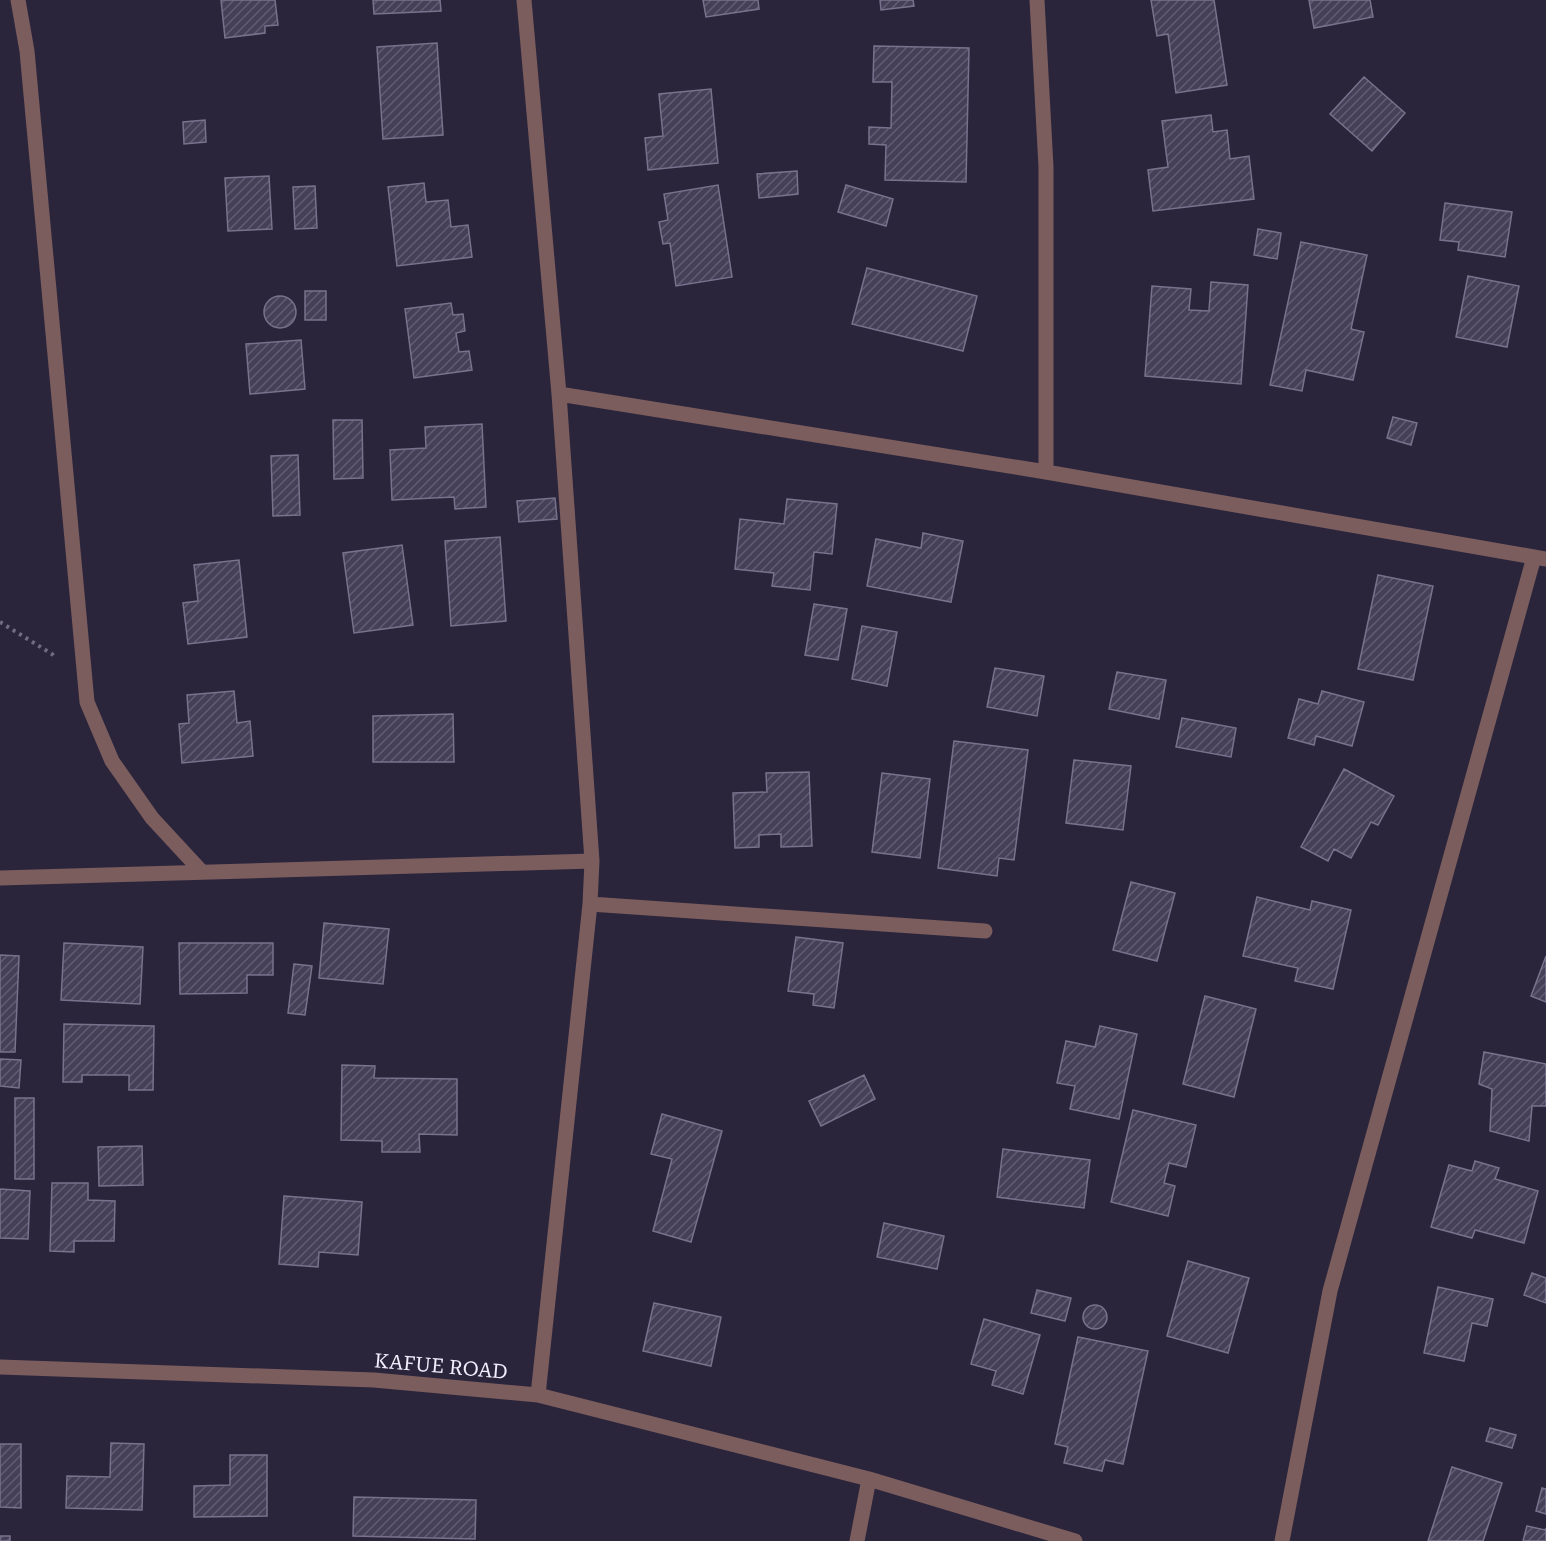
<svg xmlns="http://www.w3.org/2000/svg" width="1546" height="1541" viewBox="0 0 1546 1541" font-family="'Roboto Serif',serif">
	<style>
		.building { fill: url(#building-hatch); stroke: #78728d; stroke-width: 1.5 }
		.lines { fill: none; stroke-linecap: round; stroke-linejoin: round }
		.path { stroke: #716c80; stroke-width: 4; stroke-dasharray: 3 4.5; stroke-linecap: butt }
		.minor { stroke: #7b5d5d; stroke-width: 15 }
		.labels { text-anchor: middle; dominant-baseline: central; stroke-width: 6; stroke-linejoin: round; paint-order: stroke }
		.street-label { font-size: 20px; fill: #f1eefd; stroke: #2b253c }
	</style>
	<defs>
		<pattern id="building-hatch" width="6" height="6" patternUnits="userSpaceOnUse" patternTransform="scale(1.5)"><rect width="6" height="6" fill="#454058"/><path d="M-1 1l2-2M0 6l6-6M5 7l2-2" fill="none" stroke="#605c71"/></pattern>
	</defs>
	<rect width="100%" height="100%" fill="#2b253c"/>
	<!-- building -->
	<path class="building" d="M221 0H275L278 25 265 26V33L225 38Z
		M373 0H440L441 11 374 14Z
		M703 0H758L759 9 706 17Z
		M880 0H913L914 6 881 10Z
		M1151 0H1214L1227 85 1176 93 1168 34 1157 36Z
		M1309 0H1370L1373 17 1314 28Z
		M437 43 443 135 383 139 377 47Z
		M874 46 969 48 966 182 885 180 886 145 869 144V127L891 128 892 82H873Z
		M1364 77 1405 113 1372 151 1330 114Z
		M711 89 718 163 648 170 645 138 663 136 659 94Z
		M1211 115 1213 132 1227 130 1230 159 1249 156 1254 199 1153 211 1148 170 1168 167 1162 121Z
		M205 120 206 142 184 144 183 122Z
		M797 171 798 194 759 198 757 174Z
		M269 176 272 229 228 231 225 178Z
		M424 183 426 202 448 200 451 227 468 225 472 257 397 266 388 187Z
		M718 185 732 277 676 286 670 243 663 244 659 222 668 220 664 194Z
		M846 185 893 199 886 226 838 212Z
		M315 186 317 228 295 229 293 187Z
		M1445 203 1512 212 1505 257 1458 250 1459 242 1440 240Z
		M1258 229 1281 233 1277 259 1254 255Z
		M1301 242 1367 255 1351 329 1364 332 1353 380 1306 370 1302 391 1270 385Z
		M867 268 977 296 963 351 852 324Z
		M1468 276 1519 286 1507 347 1456 337Z
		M1211 282 1248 285 1241 384 1145 376 1152 286 1191 289 1189 310 1209 311Z
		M305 291H326V320H305Z
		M264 312a16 16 0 1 1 32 0a16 16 0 1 1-32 0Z
		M451 303 453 315 463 314 465 331 456 333 459 352 469 351 472 370 414 378 405 309Z
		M301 340 305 389 250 394 246 344Z
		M1393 417 1417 423 1411 445 1387 438Z
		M333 420H362L363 478 334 479Z
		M482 424 486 507 455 509 454 497 392 500 390 450 426 448 425 427Z
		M298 455 300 515 273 516 271 456Z
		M555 498 557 519 519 522 517 501Z
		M787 499 837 504 832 554 814 552 810 590 772 586 774 573 735 569 740 519 784 524Z
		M923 533 963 541 951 602 867 586 876 539 921 548Z
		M500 537 506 621 451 626 445 541Z
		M402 545 413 625 354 633 343 553Z
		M239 560 247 637 188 644 183 603 198 601 194 565Z
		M1378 575 1433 586 1413 680 1358 669Z
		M814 604 847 609 838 660 805 655Z
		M862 626 897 632 887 686 852 679Z
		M995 668 1044 676 1037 716 987 707Z
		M1117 672 1166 680 1159 719 1109 709Z
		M234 691 237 723 250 721 253 756 182 763 179 724 189 723 187 695Z
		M1322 691 1364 702 1352 746 1316 736 1314 745 1288 738 1299 699 1318 704Z
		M453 714 454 762H373V716Z
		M1182 718 1236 728 1231 757 1176 747Z
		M954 741 1028 750 1014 860 999 858 997 876 938 868Z
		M1074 760 1131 766 1123 830 1066 823Z
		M1344 769 1394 796 1378 825 1371 822 1351 858 1334 849 1328 861 1301 847Z
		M809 772 812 846 781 847V834L759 835V847L735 848 733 793 767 792 766 773Z
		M882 773 930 779 920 858 872 852Z
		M1131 882 1175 893 1157 961 1113 950Z
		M1257 897 1310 910 1312 901 1351 910 1333 989 1295 981 1298 968 1243 956Z
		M324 923 389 929 383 984 319 978Z
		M796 937 843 943 834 1008 813 1005 814 994 788 991Z
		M64 943 143 947 140 1004 61 1000Z
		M179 943H273V975H247V993L180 994Z
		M0 955 19 956 15 1052H0Z
		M1546 956V1002L1531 996Z
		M294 964 312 966 305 1015 288 1013Z
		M1205 996 1256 1009 1234 1097 1183 1084Z
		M64 1024 154 1026 153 1090H129V1075H82V1082H63Z
		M1100 1026 1137 1034 1119 1119 1070 1109 1075 1086 1057 1083 1066 1041 1095 1047Z
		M1484 1052 1546 1064V1106H1532L1529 1141 1490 1131 1492 1089 1479 1084Z
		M0 1059 21 1060 19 1088 0 1086Z
		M342 1065 375 1066 374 1078 457 1079V1135L419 1134 420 1152H382V1141L341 1140Z
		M864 1075 875 1099 821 1126 809 1101Z
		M15 1098H34V1179H15Z
		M1133 1110 1196 1125 1186 1167 1169 1163 1164 1183 1175 1186 1168 1216 1111 1202Z
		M662 1114 722 1131 691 1242 653 1231 672 1159 651 1154Z
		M142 1146 143 1185 99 1186 98 1147Z
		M1003 1149 1090 1160 1084 1208 997 1197Z
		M1475 1161 1499 1168 1495 1179 1538 1191 1524 1243 1475 1230 1472 1238 1431 1227 1449 1165 1472 1171Z
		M52 1183H88V1200L115 1201 114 1241H74V1252L50 1251Z
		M0 1189 30 1191 28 1239 0 1238Z
		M284 1196 362 1202 358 1255 319 1252 318 1267 279 1264Z
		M884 1223 944 1236 937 1269 877 1257Z
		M1188 1261 1249 1278 1228 1353 1167 1336Z
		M1532 1273 1546 1278V1303L1524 1295Z
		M1438 1287 1493 1299 1487 1326 1472 1323 1464 1361 1424 1353Z
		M1037 1290 1071 1298 1065 1321 1031 1313Z
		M654 1303 721 1317 711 1366 643 1351Z
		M1083 1317a12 12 0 1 1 24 0a12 12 0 1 1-24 0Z
		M984 1319 1040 1335 1023 1394 992 1385 996 1371 971 1364Z
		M1078 1337 1148 1351 1123 1464 1105 1460 1102 1471 1064 1463 1068 1447 1055 1444Z
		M1490 1428 1516 1435 1512 1448 1486 1441Z
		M111 1443 144 1444 142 1510 66 1508 67 1476 110 1477Z
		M0 1444H21V1508L0 1507Z
		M230 1455H267V1516L194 1517V1486L230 1485Z
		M1452 1467 1502 1483 1483 1541H1428Z
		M1542 1488 1546 1489V1514L1536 1511Z
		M354 1497 476 1500 475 1539 353 1536Z
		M1527 1526 1545 1530 1546 1528V1541H1523Z
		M0 1536H10V1541H0Z"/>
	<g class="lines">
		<!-- path -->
		<path class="path" d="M0 622 52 654 56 659"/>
		<!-- minor -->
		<path class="minor" d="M18 0 27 51 87 702 112 761 152 818 202 872
			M524 0 559 394 592 861 590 904 538 1395
			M1037 0 1046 167V472
			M559 394 1046 472 1546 559
			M0 878 592 861
			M590 904 985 931
			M0 1367 374 1380 538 1395 869 1479 1075 1541
			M857 1541 869 1479
			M1282 1541 1330 1291 1534 557"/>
	</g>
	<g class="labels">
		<!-- street labels -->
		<g class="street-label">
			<text transform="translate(441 1366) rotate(5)">KAFUE ROAD</text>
		</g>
	</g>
</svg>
